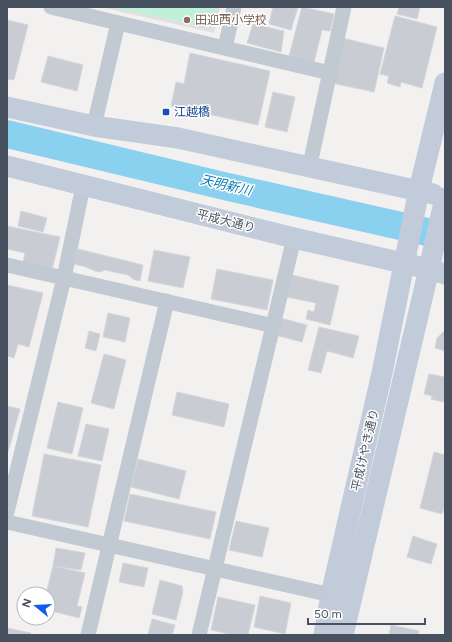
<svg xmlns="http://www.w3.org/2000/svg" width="452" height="642" viewBox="0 0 452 642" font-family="Figtree,'Noto Sans JP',sans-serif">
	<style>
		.education { fill: #e1dfdf }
		.green { fill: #bef1d7 }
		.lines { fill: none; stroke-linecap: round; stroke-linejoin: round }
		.river { stroke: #8ad0ef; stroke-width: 28 }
		.building { fill: #caccd3; stroke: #d4d6dc }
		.street { stroke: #c1c9d2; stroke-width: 15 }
		.secondary { stroke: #c2cbd9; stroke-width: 21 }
		.education-dot { fill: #8d6e63; stroke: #fff; stroke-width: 1.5 }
		.transit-dot { fill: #1a4fb4; stroke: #fff; stroke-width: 1.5 }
		.labels { text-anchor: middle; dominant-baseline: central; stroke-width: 3; stroke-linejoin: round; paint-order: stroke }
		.education-label { font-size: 12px; fill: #785e54; stroke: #fff; text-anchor: start }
		.transit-label { font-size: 12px; fill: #164399; stroke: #fff; text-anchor: start }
		.street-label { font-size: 12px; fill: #47515f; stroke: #fff }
		.water-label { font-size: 13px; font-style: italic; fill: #087db1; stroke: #fff }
	</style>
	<rect width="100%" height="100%" fill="#f3f0f0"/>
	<!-- education -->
	<path class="education" d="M100 7H220L214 33Z"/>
	<!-- green -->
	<path class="green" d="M110 7H217L211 28Z
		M389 209 397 214 402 220 400 232 392 237 384 238Z"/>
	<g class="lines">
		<!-- river -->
		<path class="river" d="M7 134 224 186 445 236"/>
	</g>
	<!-- building -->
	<path class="building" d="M273 7H298L291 30 269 24Z
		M302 7 334 14 330 31 322 30 314 62 289 56Z
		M399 7H420L417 19 397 14Z
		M395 16 437 27 422 88 401 82 400 87 387 83 389 76 380 74Z
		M7 20 28 25 14 80 7 79Z
		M253 24 284 31 281 52 247 43Z
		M342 38 384 48 374 92 332 83Z
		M190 53 270 71 258 125 171 106 176 82 184 84Z
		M48 56 83 65 77 91 41 82Z
		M273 92 295 97 287 132 265 127Z
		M21 211 47 218 43 232 18 226Z
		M7 226 60 237 52 270 23 263 25 253 7 249Z
		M78 249 143 265 140 281 133 279 128 275 105 270 100 272 95 271 86 267 74 264Z
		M154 250 190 257 183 288 148 281Z
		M217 269 273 280 267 310 211 299Z
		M292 275 339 286 330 325 306 319 308 310 314 312 316 303 287 297Z
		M7 285 43 293 29 347 18 344 14 358 7 356Z
		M108 313 130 318 125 342 103 337Z
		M280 318 307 325 302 342 275 335Z
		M319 327 359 336 353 358 327 351 321 373 308 370Z
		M445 330V351L435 348 437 338Z
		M89 331 100 334 96 351 85 348Z
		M104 354 126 360 114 409 91 403Z
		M429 374 445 377 444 402 431 399 432 396 424 394Z
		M177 392 229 404 224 427 172 415Z
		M58 402 83 408 72 454 47 448Z
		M7 406 20 409 8 452 7 451Z
		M86 424 109 429 102 461 78 456Z
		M434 452 445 455V505L442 514 420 508Z
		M44 454 101 465 88 527 32 516Z
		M138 459 186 471 179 499 131 487Z
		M130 494 216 512 210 539 124 521Z
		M236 521 269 528 262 557 229 550Z
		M413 536 437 544 431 564 407 557Z
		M56 548 85 553 81 570 53 566Z
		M123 563 148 568 144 587 119 582Z
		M53 566 85 573 77 606 82 607 79 618 48 610V594H46Z
		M160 580 182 586 183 592 176 620 152 614Z
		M260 596 291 603 285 634 254 627Z
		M218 597 255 605 248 635H233L211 630Z
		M152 619 175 625 172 635H148Z
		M391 625 419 631 418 635H389Z
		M7 628 31 633V635H7Z"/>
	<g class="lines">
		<!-- street -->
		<path class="street" d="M51 7 330 73
			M225 48 234 7
			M94 126 118 23
			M312 155 344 7
			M7 265 274 326
			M7 512 64 278 83 186
			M7 522 331 595
			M88 635 167 301
			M199 635 294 238"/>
		<!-- secondary -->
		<path class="secondary" d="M7 107 94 126 178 138 433 194
			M7 166 294 238 429 269 445 274
			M324 635 331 595 382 373 419 190 445 83
			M343 635 429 269 445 198"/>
	</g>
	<!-- markers -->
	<circle class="education-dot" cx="187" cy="20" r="4"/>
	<rect class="transit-dot" x="162" y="108" width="8" height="8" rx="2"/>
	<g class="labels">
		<!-- education labels -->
		<g class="education-label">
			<text x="195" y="20">田迎西小学校</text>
		</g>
		<!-- transit labels -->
		<g class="transit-label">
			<text x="174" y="112">江越橋</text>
		</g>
		<!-- street labels -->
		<g class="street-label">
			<text transform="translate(226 221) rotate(14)">平成大通り</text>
			<text transform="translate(365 450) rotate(-77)">平成けやき通り</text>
		</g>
		<!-- water labels -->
		<g class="water-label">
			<text transform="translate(226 185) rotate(13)">天明新川</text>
		</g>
	</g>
	<!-- border -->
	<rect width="452" height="642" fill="none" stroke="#47515f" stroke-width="16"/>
	<!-- north arrow -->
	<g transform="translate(36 606) rotate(288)"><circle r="19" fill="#ffffff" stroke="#b5b9bf"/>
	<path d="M0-3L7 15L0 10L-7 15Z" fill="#135cea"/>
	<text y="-6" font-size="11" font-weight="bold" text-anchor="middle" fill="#47515f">N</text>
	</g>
	<!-- scale -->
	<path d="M308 618v6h117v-6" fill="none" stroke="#47515f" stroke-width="2"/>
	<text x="314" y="618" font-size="12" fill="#47515f" stroke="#ffffff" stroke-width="3" paint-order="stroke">50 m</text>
</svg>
